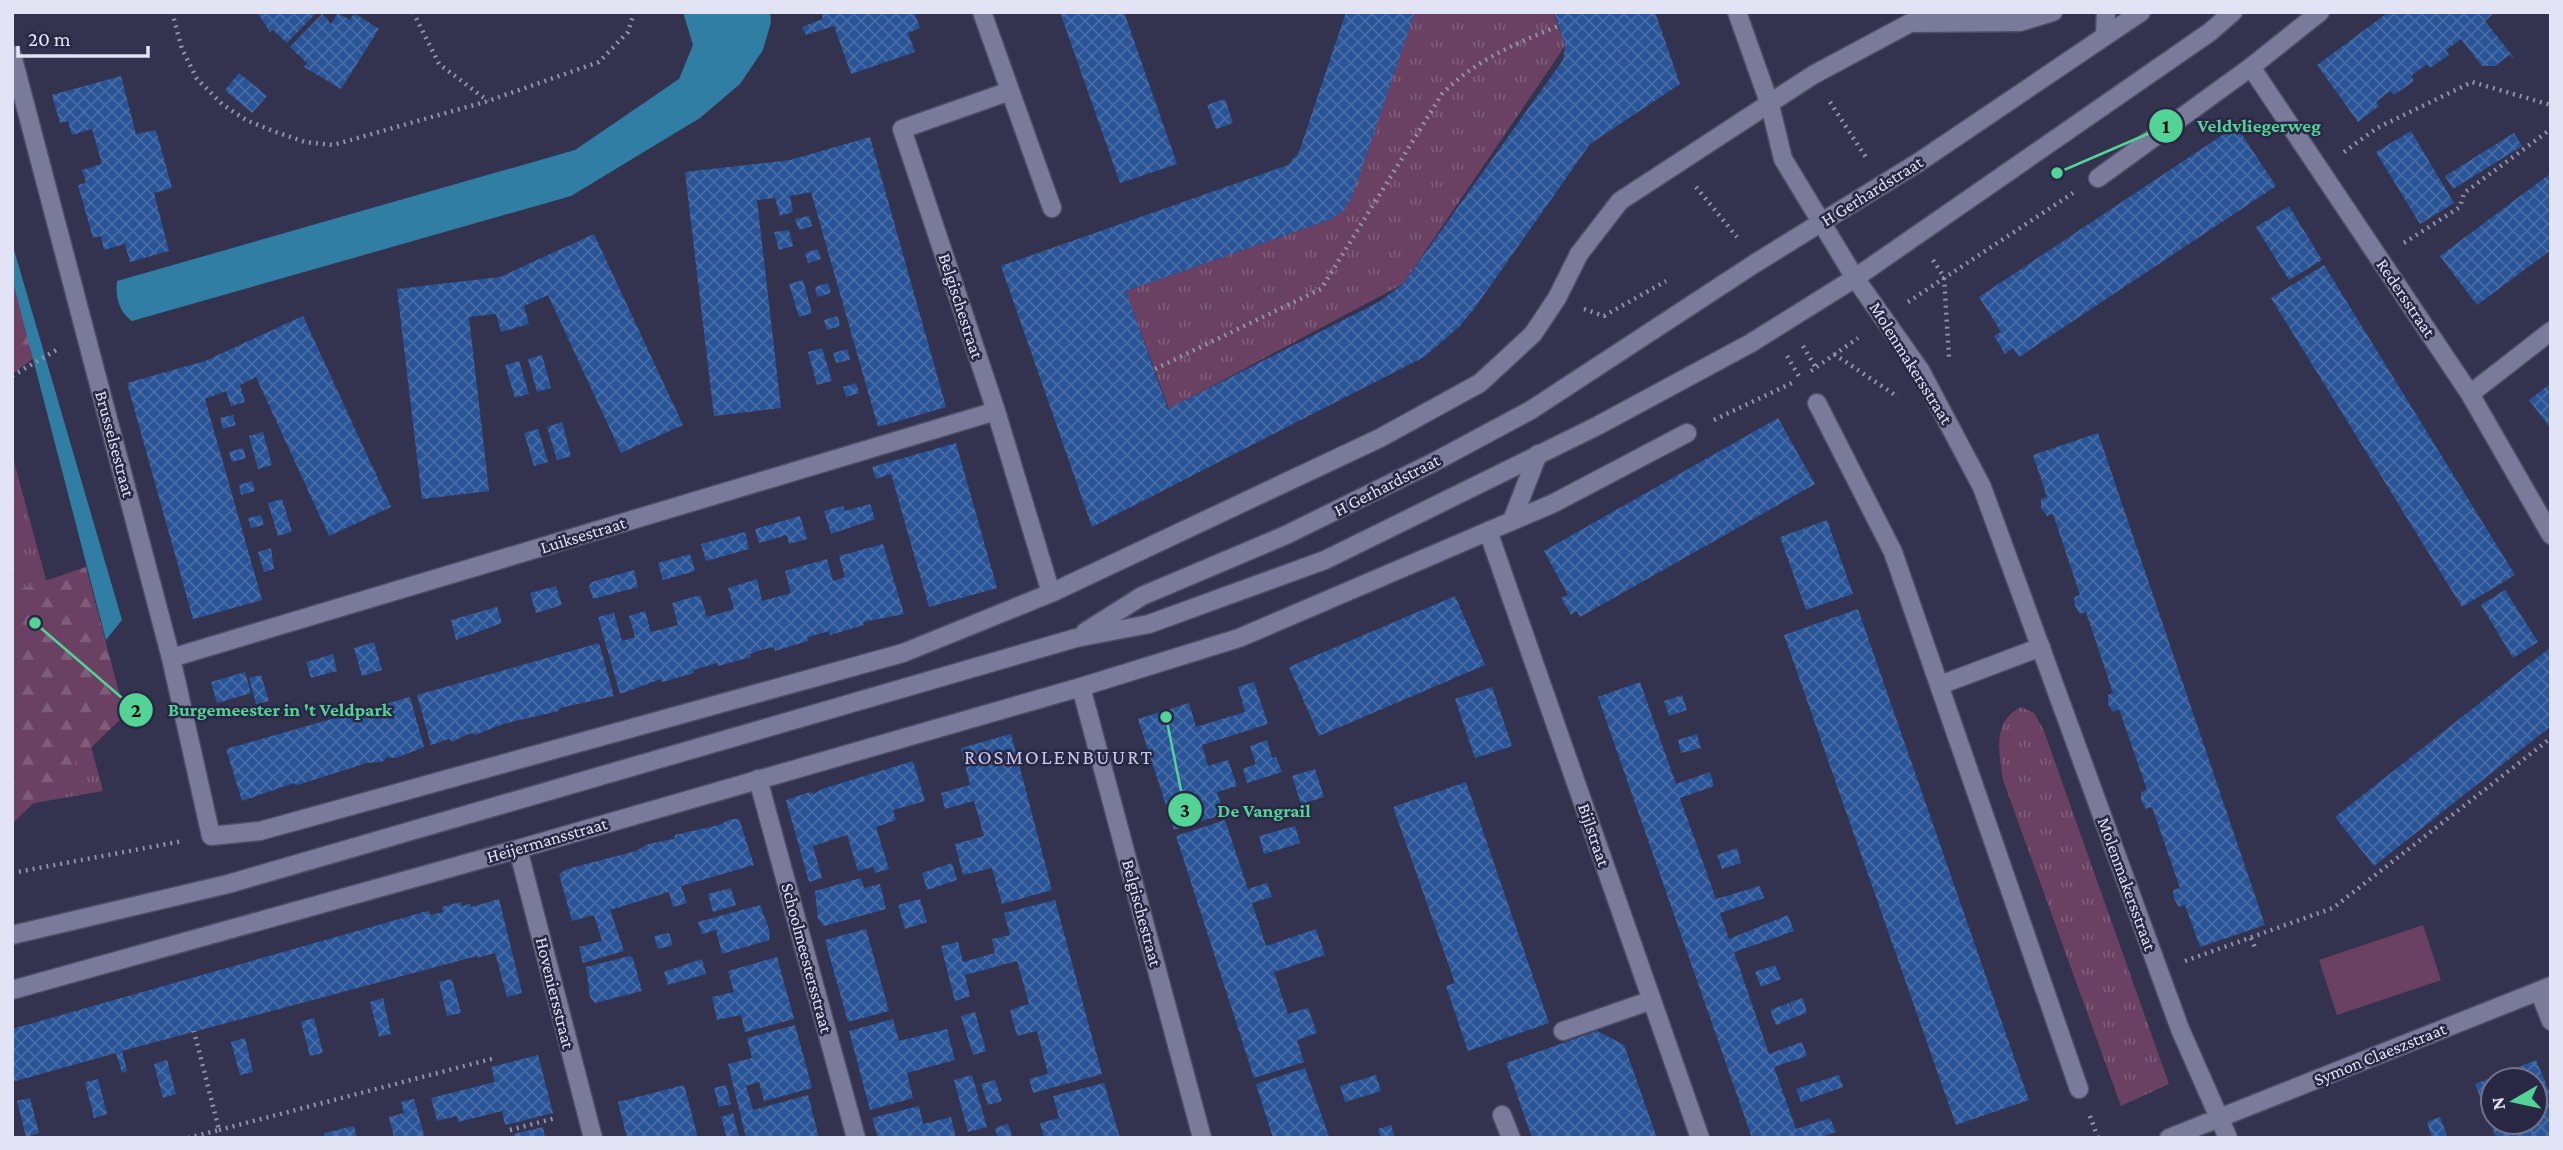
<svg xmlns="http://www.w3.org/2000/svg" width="2563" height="1150" viewBox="0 0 2563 1150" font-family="'Crimson Pro',serif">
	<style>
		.grass { fill: url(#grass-tufts) }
		.forest { fill: url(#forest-firs) }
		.garden { fill: #6a4162 }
		.water { fill: #317ea5 }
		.building { fill: url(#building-cross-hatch); fill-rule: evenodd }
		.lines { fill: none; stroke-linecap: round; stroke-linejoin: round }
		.lane-casing { stroke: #4f4e66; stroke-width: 21 }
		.street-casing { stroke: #4f4e66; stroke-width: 21 }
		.secondary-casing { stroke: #4f4e66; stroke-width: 21 }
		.path { stroke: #9191a8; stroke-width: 4.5; stroke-dasharray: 2 5; stroke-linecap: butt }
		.lane { stroke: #7a7b9b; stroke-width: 18 }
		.street { stroke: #7a7b9b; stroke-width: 18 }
		.secondary { stroke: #7a7b9b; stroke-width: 18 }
		.labels { text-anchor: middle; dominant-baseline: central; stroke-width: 5; stroke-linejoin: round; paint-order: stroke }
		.street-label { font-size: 18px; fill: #e2e3f5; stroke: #292844 }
		.quarter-label { font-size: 21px; letter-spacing: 2px; fill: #c6c7eb; stroke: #292844 }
		.leader { fill: none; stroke: #54d396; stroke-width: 2.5 }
		.callout-dot { fill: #54d396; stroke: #292844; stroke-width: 2.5 }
		.mark-label { font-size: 21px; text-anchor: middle; font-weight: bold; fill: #111 }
		.callout-label { font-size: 19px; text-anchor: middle; font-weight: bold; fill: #54d396; stroke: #292844; stroke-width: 5; stroke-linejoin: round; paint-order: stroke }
	</style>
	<defs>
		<pattern id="grass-tufts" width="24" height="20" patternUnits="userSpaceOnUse" patternTransform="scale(1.75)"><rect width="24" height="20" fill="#6a4162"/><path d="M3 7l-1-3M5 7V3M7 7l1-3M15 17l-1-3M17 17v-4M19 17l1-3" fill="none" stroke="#7f5c79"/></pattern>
		<pattern id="forest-firs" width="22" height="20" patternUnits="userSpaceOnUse" patternTransform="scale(1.75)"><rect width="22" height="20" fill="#6a4162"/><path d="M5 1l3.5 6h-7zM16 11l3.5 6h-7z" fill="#7f5c79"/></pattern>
		<pattern id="building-cross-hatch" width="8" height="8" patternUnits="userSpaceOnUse" patternTransform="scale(1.75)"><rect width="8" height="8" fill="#295497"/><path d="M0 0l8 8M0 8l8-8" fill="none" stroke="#486ca6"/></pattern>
	</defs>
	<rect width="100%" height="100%" fill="#33324f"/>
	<!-- grass -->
	<path class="grass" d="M1414 12H1553L1565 46 1403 284 1169 409 1126 291 1328 220 1341 212Z
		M12 454 103 791 12 807Z
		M2021 707 2034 713 2044 731 2169 1084 2121 1106 2003 780C1999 753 1992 721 2021 707Z"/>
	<!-- forest -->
	<path class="forest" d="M12 278 34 358 12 374Z
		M86 567 125 715 12 824V592Z"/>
	<!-- garden -->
	<path class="garden" d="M2423 925 2441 980 2337 1015 2319 960Z"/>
	<!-- water -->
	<path class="water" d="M683 12H770L771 22 763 50 740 84 700 118 571 196 132 321C119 312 115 296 117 281L575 150 679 79 693 45Z
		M12 243 122 620 106 640 12 278Z"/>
	<!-- building -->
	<path class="building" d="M257 12H317L287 43 273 30 270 32Z
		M821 12H914L920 28 908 33 915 52 851 74 834 26 806 35 802 27 823 19Z
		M1060 12H1124L1177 164 1120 183Z
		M1346 12H1415L1352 197 1344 210 1331 219 1126 291 1168 409 1379 302 1403 284 1563 60 1565 46 1554 12H1655L1680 84 1590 144 1474 309 1460 326 1424 357 1092 527 1001 266 1288 165 1299 152Z
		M2389 12H2495L2485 21 2515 59 2509 55 2495 66H2482L2461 39 2446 50 2449 55 2430 68 2427 64 2411 76 2414 81 2394 95 2390 91 2376 102 2379 106 2358 122 2317 65Z
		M338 13 350 20 354 13 379 29 341 89 304 67 307 63 290 47 322 14 331 24Z
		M239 73 267 96 252 113 225 90Z
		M121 76 136 134 156 130 172 188 154 193 169 251 130 262 125 244 104 250 101 236 93 238 78 185 86 183 82 170 102 164 92 129 72 135 68 121 60 123 52 95Z
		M1225 99 1233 123 1216 129 1207 105Z
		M2236 126 2276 186 2019 357 2013 348 2005 354 1994 336 2001 332 1979 297Z
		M2411 131 2454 203 2420 224 2376 152Z
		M2514 133 2522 146 2453 189 2445 176Z
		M870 137 946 407 878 427 811 192 790 196 793 212 780 216 775 198 757 200 781 408 714 416 685 172 790 160Z
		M2551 173V250L2477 305 2440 256Z
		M2289 206 2322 260 2289 280 2256 227Z
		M809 216 812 226 799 230 795 219Z
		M789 230 793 246 779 250 774 232Z
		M594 234 683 425 621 453 548 295 524 306 529 324 501 332 496 314 469 317 489 491 422 499 397 289 500 277Z
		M818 249 821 259 808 263 805 253Z
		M2324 265 2515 575 2462 607 2271 298Z
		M803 280 812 313 799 317 789 284Z
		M828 283 831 293 817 297 815 287Z
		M303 316 391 507 329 536 256 377 240 385 245 402 231 406 226 391 205 399 262 600 193 619 127 383 205 361Z
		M838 316 840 326 827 330 824 320Z
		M822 348 832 381 817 385 808 352Z
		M847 349 850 360 836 363 833 353Z
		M542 355 551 388 537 392 528 359Z
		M519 361 529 394 515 398 505 365Z
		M856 383 859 393 846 397 843 387Z
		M2551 383V429L2529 400Z
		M233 415 236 425 223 429 220 418Z
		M1778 418 1815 484 1580 617 1577 611 1571 615 1561 598 1568 595 1544 551Z
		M562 422 571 456 557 460 547 427Z
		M538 429 548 462 534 466 524 433Z
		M263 432 272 465 258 469 249 436Z
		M2098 433 2265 925 2200 947 2185 905 2179 907 2174 899 2173 890 2180 888 2152 807 2146 809 2141 801V792L2147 790 2119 709 2113 712 2108 704V695L2113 693 2086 612 2080 614 2075 606 2074 597 2080 595 2053 514 2047 516 2041 508V499L2047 497 2033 455Z
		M956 443 997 588 929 607 891 474 876 479 872 467Z
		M243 448 246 458 232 462 229 452Z
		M252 481 255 491 241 495 239 485Z
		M282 499 292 532 278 536 268 503Z
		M870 504 875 519 831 534 824 511 843 506 845 511Z
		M261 515 264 525 251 528 248 518Z
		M800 516 807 539 789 544 787 535 759 543 755 529Z
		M1827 520 1853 594 1806 610 1780 537Z
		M745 532 749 549 706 561 701 544Z
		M883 544 904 614 863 622 864 625 830 635 829 631 818 634 807 638 808 641 775 651 774 647 761 650 750 654 751 657 718 666 717 663 693 670 694 673 662 682 661 679 620 694 598 617 614 613 622 641 635 637 629 616 645 611 651 632 678 625 672 603 700 595 707 617 734 609 728 588 757 579 762 601 777 597 791 593 785 571 827 559 833 581 845 577 839 556Z
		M271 548 274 569 264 572 258 552Z
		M690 554 695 571 663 580 658 563Z
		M634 570 638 587 593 599 589 586 592 582Z
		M556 586 562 605 536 613 530 593Z
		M2505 590 2538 642 2513 658 2481 605Z
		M1455 596 1485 665 1319 736 1289 667Z
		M497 607 502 623 456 640 451 620Z
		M1858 609 2029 1100 1956 1125 1784 635Z
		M374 642 382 670 362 676 354 648Z
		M599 643 614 696 560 708 559 711 503 724 475 735 471 733 452 742 449 739 431 745 417 695Z
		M2551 647V726L2374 866 2335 817Z
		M333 654 337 671 311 678 306 662Z
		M245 672 251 693 217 703 211 682Z
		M261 675 269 701 256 704 249 678Z
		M1254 682 1268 724 1202 745 1208 766 1228 760 1237 786 1217 792 1224 814 1174 830 1138 719 1189 703 1196 727 1245 712 1238 687Z
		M1640 682 1676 784 1710 772 1714 786 1680 798 1716 899 1760 886 1764 898 1720 913 1729 939 1788 915 1794 931 1734 952 1769 1054 1802 1042 1807 1056 1774 1067 1796 1129 1830 1118 1836 1132 1820 1138H1752L1598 697Z
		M1492 687 1512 746 1475 758 1455 699Z
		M1682 695 1687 710 1669 716 1664 701Z
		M410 697 424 747 396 758 387 757 382 762 367 763 297 785 294 783 242 801 226 749Z
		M1011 734 1052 890 1002 904 992 868 963 875 959 860 955 844 984 836 974 801 945 809 941 793 970 785 961 748Z
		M1697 734 1701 748 1681 753 1678 740Z
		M1267 740 1272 758 1276 757 1282 772 1247 783 1243 769 1256 764 1250 746Z
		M913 761 925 801 893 810 896 820 876 827 889 869 875 873 873 867 858 871 847 835 813 846 822 878 809 882 786 800 810 792 814 794 822 789Z
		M1315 769 1324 797 1301 804 1292 776Z
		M1466 782 1549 1023 1468 1051 1446 986 1455 983 1393 807Z
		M731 819H739L754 865 681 886 687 903 673 907 669 892 610 910 624 951 583 963 579 947 602 941 594 915 572 921 559 874 567 869 636 851 648 844 674 839 675 835 719 825Z
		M1225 820 1248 889 1267 883 1272 897 1252 903 1266 946 1316 929 1325 955 1274 972 1288 1014 1308 1008 1317 1033 1297 1040 1304 1062 1254 1078 1176 836Z
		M1295 826 1300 843 1264 854 1259 836Z
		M1737 848 1741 863 1722 869 1717 855Z
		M952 863 957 880 927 890 922 873Z
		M861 878 864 888 880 884 886 909 824 926 818 919 815 891Z
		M731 888 736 905 713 912 708 894Z
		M499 899 522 993 507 997 495 953 477 958V956L122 1051 127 1071 122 1073 116 1053 12 1082V1029L424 912 429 911 430 915 443 912 442 907 461 902 462 906 470 904 471 907Z
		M920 899 927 922 905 929 898 905Z
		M1055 900 1102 1074 1033 1093 1029 1079 1048 1074 1037 1031 1017 1036 1010 1010 1029 1004 1017 961 965 975 970 996 955 1001 941 946 958 942 963 962 995 953 992 939 1010 935 1004 913Z
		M760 905 770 932 769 940 722 954 716 930 702 934 698 922Z
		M866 929 889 1011 848 1022 825 940Z
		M669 933 673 945 658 949 654 936Z
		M630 956 633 958 642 991 595 1003 590 997 586 967Z
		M777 957 794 1019 745 1032 741 1015 717 1020 712 997 734 992 728 971Z
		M702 959 706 974 668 985 664 972Z
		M1775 965 1781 979 1761 987 1755 972Z
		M452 979 461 1013 447 1016 439 982Z
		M383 998 391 1034 379 1037 370 1002Z
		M1803 998 1807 1013 1795 1017 1790 1002Z
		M1789 1003 1795 1017 1776 1025 1770 1010Z
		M975 1012 986 1051 973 1055 961 1016Z
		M314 1018 323 1053 310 1056 301 1022Z
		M893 1019 899 1041 947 1029 955 1060 907 1073 913 1098 870 1110 849 1031Z
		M795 1025 812 1088 764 1101 759 1082 746 1086 753 1110 808 1095 819 1138H746L728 1064 752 1058 747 1038Z
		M1597 1031 1624 1045 1657 1138H1532L1506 1063Z
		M245 1038 253 1072 240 1075 231 1042Z
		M538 1055 553 1113 505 1125 502 1111 458 1122 457 1116 437 1121 431 1098 495 1082 491 1067Z
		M167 1060 176 1094 163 1098 154 1064Z
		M2536 1060 2551 1096V1138H2496L2475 1084ZM2493 1080H2535V1122H2493Z
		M1305 1068 1329 1137 1273 1138 1256 1084Z
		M972 1075 987 1127 968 1132 954 1080Z
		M1376 1075 1381 1091 1345 1102 1340 1086Z
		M1839 1075 1843 1087 1801 1102 1796 1089Z
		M98 1079 107 1114 94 1118 85 1082Z
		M995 1080 1002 1101 988 1105 981 1084Z
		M1104 1083 1120 1138H1044L1040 1123 1059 1118 1053 1096Z
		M684 1085 698 1138H627L618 1102Z
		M726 1085 731 1104 719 1107 714 1088Z
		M30 1098 39 1133 26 1137 17 1101Z
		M414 1099 425 1138H394L389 1117 404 1113 401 1102Z
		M919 1106 923 1124 951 1117 956 1138H878L872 1118Z
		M733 1113 738 1133 740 1138H727L721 1117Z
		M2440 1117 2448 1138H2432L2427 1122Z
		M1008 1124 1013 1138H998L995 1128Z
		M1391 1125 1395 1138H1381L1378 1129Z
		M354 1126 357 1138H325L324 1133Z
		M543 1127 545 1138H515L514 1134Z"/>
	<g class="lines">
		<!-- lane casing -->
		<g class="lane-casing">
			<path id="lane" d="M2098 178 2251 67
				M1563 1031 1652 1000
				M1502 1115 1511 1138"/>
		</g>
		<!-- street casing -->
		<g class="street-casing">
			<path id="street" d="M982 12 1052 208
				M1737 12 1770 105 1783 159 1855 278 1920 370 1982 487 2180 1029 2228 1138
				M2320 12 2251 67 2470 394 2551 535
				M2105 36 2106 12
				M12 55 171 658 211 836 260 831 903 653 1051 593 1380 438 1480 383 1533 334 1557 298 1579 254 1620 201 1813 75 1910 23 2020 22 2053 12
				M1010 91 902 129 996 411 1051 593
				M2470 394 2551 331
				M1817 403 1893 552 2079 1089
				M1513 518 1538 454
				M1488 531 1700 1138
				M171 658 996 411
				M1940 685 2041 647
				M1081 687 1202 1138
				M758 779 856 1138
				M518 849 593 1138
				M12 990 518 849 1081 687 1239 638 1554 503 1687 433
				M2539 991 2551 1021
				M2169 1138 2551 986"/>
		</g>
		<!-- secondary casing -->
		<g class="secondary-casing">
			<path id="secondary" d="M1085 632 1142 596 1286 535 1434 462 1531 410 1754 264 1919 162 2141 12
				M12 935 228 884 1076 638 1149 624 1325 560 1597 426 1751 343 1855 278 2210 32 2233 12"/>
		</g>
		<!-- path -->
		<path class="path" d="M172 12 182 49 197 79 222 104 246 120 273 131 305 142 333 145 488 101 599 62 628 32 634 12
			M413 12 439 64 488 101
			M1830 102 1867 159
			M2344 152 2377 128 2472 82 2551 105
			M1696 187 1737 237
			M2404 243 2460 207 2464 193 2551 129
			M1933 260 1944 277 1949 357
			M1908 302 2073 193
			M1584 309 1604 316 1666 281
			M1803 346 1816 368
			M1834 354 1898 397
			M1787 356 1800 378
			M1155 369 1321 289 1442 94C1475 60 1515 44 1558 26
			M1811 371 1858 338
			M12 376 58 349
			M1714 420 1792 383
			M12 873 183 841
			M2251 938 2256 950
			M2185 961 2333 908 2551 738
			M2090 1116 2098 1138
			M219 1130 495 1058
			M510 1130 556 1118
			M188 1138 219 1130 194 1031"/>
		<!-- lane -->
		<use href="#lane" class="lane"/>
		<!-- street -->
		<use href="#street" class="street"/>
		<!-- secondary -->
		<use href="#secondary" class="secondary"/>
	</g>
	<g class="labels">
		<!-- street labels -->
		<g class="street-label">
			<text transform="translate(1872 191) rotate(-32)">H Gerhardstraat</text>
			<text transform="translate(2406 298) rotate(56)">Redersstraat</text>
			<text transform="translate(961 306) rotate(72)">Belgischestraat</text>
			<text transform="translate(1911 363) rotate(58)">Molenmakersstraat</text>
			<text transform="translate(115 444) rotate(75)">Brusselsestraat</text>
			<text transform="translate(1387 485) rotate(-27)">H Gerhardstraat</text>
			<text transform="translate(583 535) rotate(-17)">Luiksestraat</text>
			<text transform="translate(1594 835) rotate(71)">Bijlstraat</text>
			<text transform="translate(547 840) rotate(-16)">Heijermansstraat</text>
			<text transform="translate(2127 884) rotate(70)">Molenmakersstraat</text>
			<text transform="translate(1142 913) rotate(75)">Belgischestraat</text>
			<text transform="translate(807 958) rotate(75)">Schoolmeestersstraat</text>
			<text transform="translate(555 993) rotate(76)">Hoveniersstraat</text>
			<text transform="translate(2380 1054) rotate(-22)">Symon Claeszstraat</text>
		</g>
		<!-- quarter labels -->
		<g class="quarter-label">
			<text x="1059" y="757">ROSMOLENBUURT</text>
		</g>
	</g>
	<!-- callouts -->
	<path class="leader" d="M2057 173L2166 126M35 623L136 710M1166 717L1185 810"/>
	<g class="callout-dot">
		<circle cx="2057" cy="173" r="7"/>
		<circle cx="35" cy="623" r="7"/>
		<circle cx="1166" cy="717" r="7"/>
		<circle cx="2166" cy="126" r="18"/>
		<circle cx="136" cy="710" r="18"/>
		<circle cx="1185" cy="810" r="18"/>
	</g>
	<g class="mark-label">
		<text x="2166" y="133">1</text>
		<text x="136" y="717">2</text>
		<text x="1185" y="817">3</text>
	</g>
	<g class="callout-label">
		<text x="2259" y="132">Veldvliegerweg</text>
		<text x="280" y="716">Burgemeester in 't Veldpark</text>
		<text x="1264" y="817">De Vangrail</text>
	</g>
	<!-- border -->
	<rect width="2563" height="1150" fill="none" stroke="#e2e3f5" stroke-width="28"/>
	<!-- north arrow -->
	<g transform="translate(2514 1101) rotate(261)"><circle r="33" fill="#292844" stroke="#73738b" stroke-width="2"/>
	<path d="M0-5L12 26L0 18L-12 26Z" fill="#54d396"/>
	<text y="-10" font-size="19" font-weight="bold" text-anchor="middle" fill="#e2e3f5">N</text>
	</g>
	<!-- scale -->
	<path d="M18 46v10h130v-10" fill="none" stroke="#e2e3f5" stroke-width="3.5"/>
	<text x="28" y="46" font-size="21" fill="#e2e3f5" stroke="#292844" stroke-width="5" paint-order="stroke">20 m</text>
</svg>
